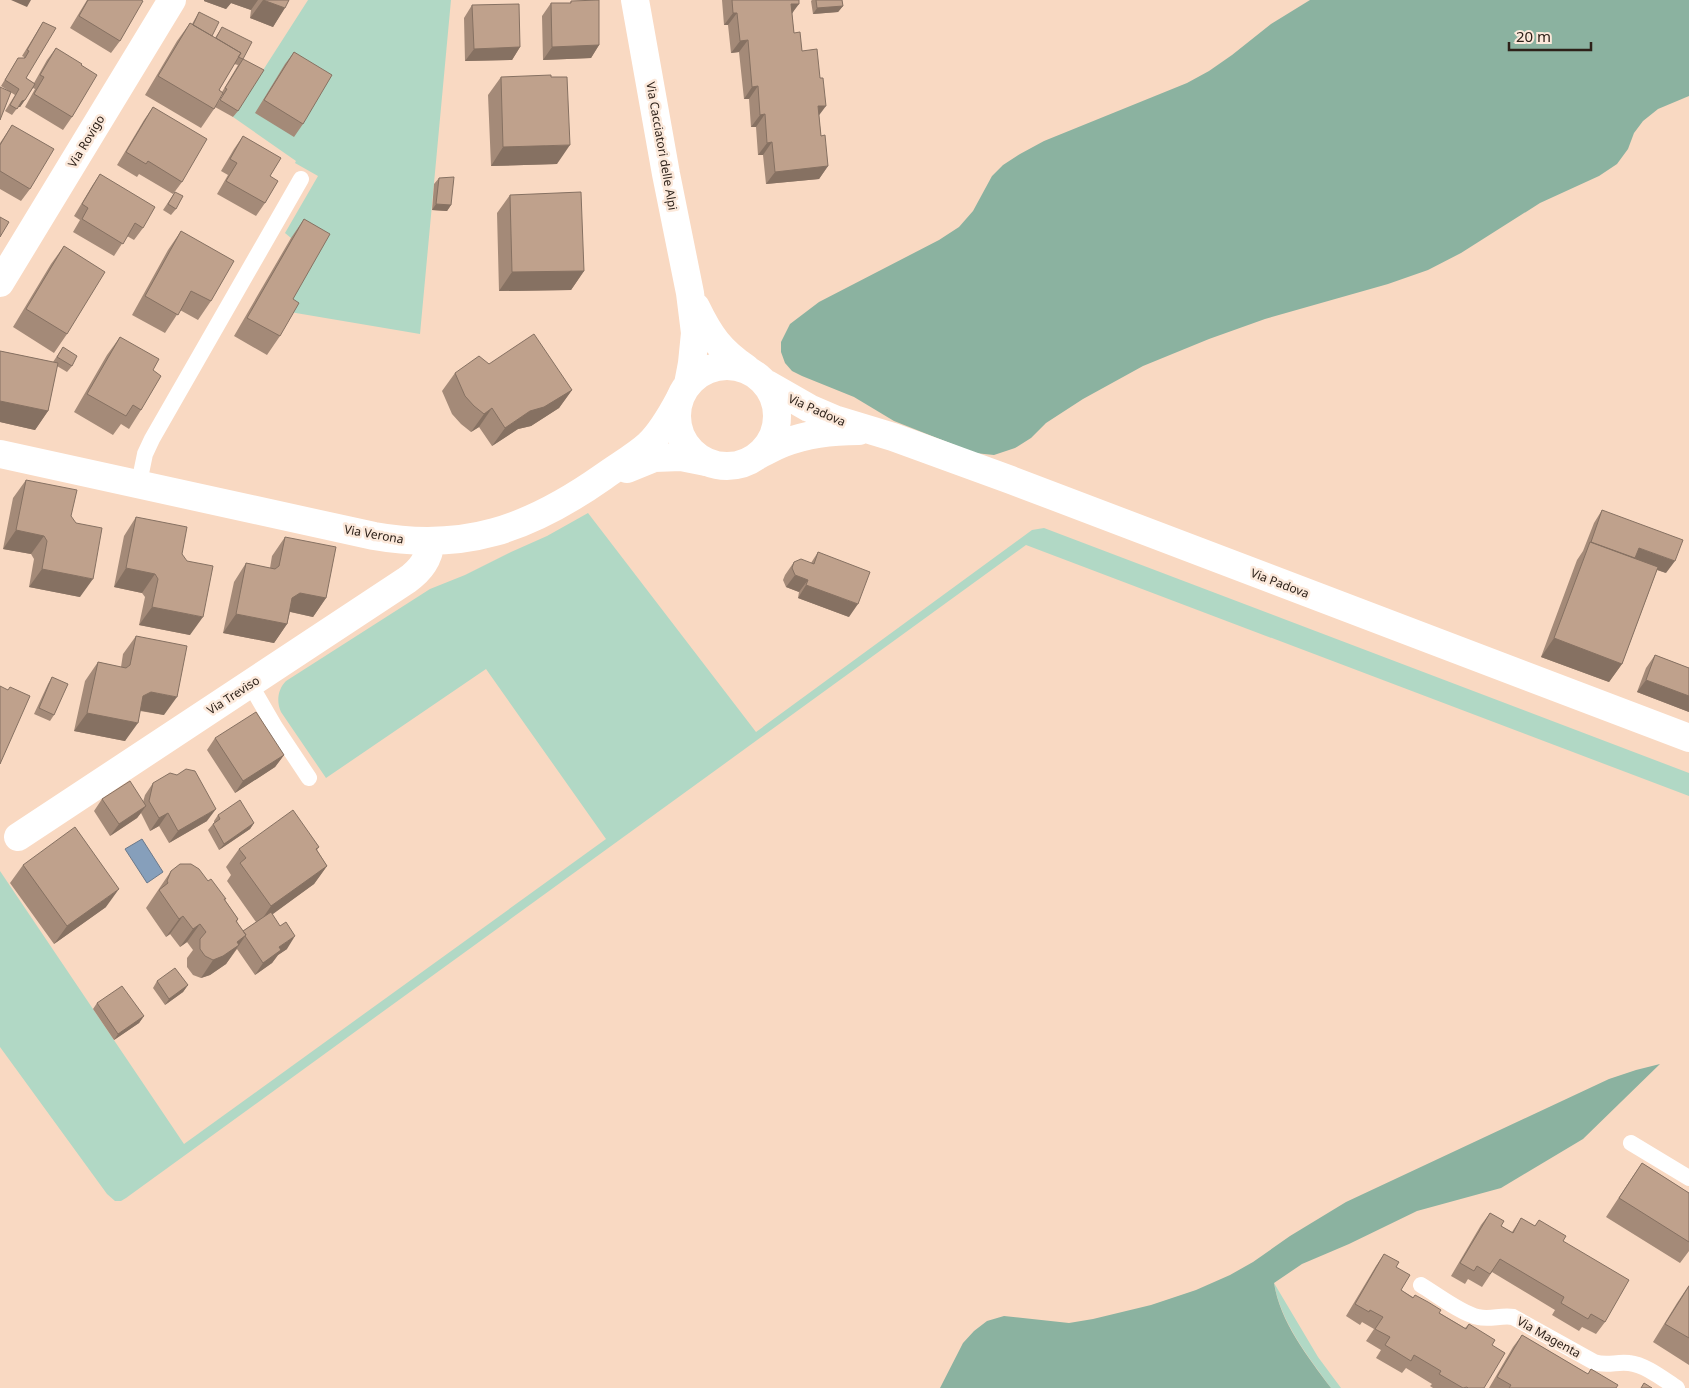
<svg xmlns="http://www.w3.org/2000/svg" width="1689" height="1388" viewBox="0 0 1689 1388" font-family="'Noto Sans',sans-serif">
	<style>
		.green { fill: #b1d8c5 }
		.forest { fill: #8bb2a0 }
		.water { fill: #869fbb; stroke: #6b798a }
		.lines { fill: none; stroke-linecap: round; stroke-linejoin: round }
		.service { stroke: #fff; stroke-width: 16 }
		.minor { stroke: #fff; stroke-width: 28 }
		.tertiary { stroke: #fff; stroke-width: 28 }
		.wall { fill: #a48a78; fill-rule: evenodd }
		.shaded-wall { fill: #867162 }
		.building { fill: #bfa18c; stroke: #867162 }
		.labels { text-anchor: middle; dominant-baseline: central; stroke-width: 5; stroke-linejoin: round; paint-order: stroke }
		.street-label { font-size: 12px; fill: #2d2119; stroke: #fce9db }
	</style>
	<rect width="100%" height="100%" fill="#f9d9c2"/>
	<!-- green -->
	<path class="green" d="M308 0H451L420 334 284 311 291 238 285 233 318 176 295 163 296 161 233 117Z
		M588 513 756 732 1032 530 1044 528 1689 773V796L1026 545 126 1198 121 1201H115L107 1194 0 1047V871L184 1144 606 839 486 669 326 778 281 712C276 701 278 689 286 681L430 589 465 575 511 552 547 536Z
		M1274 1283 1318 1357 1341 1388H1331C1308 1356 1281 1323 1274 1283Z"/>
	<!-- forest -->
	<path class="forest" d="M1310 0H1689V96L1658 109 1643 121 1634 133 1628 149 1617 164 1599 176 1540 203 1461 253 1428 270 1388 284 1265 319 1209 339 1143 366 1083 399 1046 423 1031 438 1015 448 994 455 975 453 894 421 854 397 802 376 792 371 785 363 781 352V342L790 324 819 302 939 240 959 227 973 211 992 176 1003 165 1020 154 1044 141 1187 83 1209 71 1232 55 1271 24Z
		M1660 1064 1583 1139 1501 1188 1417 1211 1349 1244 1302 1264 1274 1283C1280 1322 1308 1357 1331 1388H940L963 1343 974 1331 987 1321 1004 1316 1069 1323 1093 1319 1151 1305 1196 1290 1230 1275 1253 1262 1290 1236 1346 1202 1609 1079 1636 1070Z"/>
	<!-- water -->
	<path class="water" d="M142 839 163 872 147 883 125 849Z"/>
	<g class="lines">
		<!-- service -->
		<path class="service" d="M139 483 145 454 152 439 301 179
			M250 684 275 727 309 778
			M1631 1143 1689 1178
			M1421 1285C1436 1294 1462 1314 1478 1317 1490 1320 1501 1315 1513 1317L1594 1362C1608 1367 1616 1361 1629 1363 1646 1365 1663 1379 1677 1388"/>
		<!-- minor -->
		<path class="minor" d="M0 283 172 0
			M0 454 374 536C464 552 529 529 603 477 618 466 636 456 649 444 662 431 671 415 679 400
			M627 469 654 458 681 457 706 462
			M18 837 407 580C421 570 429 559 431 541"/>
		<!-- tertiary -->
		<path class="tertiary" d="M635 0 666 174 690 293 695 333 692 363 688 384
			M696 307C710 336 720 350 746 368
			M677 416a50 50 0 1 1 100 0a50 50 0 1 1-100 0Z
			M767 384 809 408 837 420 893 437 1011 480 1689 738
			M759 455C767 451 776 446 784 443 807 434 835 431 859 431"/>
	</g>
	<!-- wall -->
	<path class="wall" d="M87 0H141L120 41 111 53 70 28Z
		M204 0H289L273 27 250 18 251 10 231 3 226 9 204 1Z
		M722 0H799L792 14 794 33 802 51 819 115 821 136 828 166 819 179 766 184 763 155H758L756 127H751L749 99H744L739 52 731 53 728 25H724Z
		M812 0H842L843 6 838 12 813 14 811 1Z
		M571 1 599 45 591 58 543 60 542 16 551 3H570Z
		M472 5 520 47 512 60 465 61 464 18Z
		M199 12 212 36 215 38 222 27 243 59 238 111 233 117 215 107 223 95H222L214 109 201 128 145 95 177 41 190 23 192 24ZM234 64 238 65 222 92 219 90Z
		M43 22 26 78 34 83 47 60 56 48 81 65 72 117 63 130 25 107 35 89 33 88 20 107H18L12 115 5 111 15 95 1 86 18 58H24V57L22 56Z
		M294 52 303 124 294 137 255 113 285 64Z
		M501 77 557 164 491 166 488 95Z
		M153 107 182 182 173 194 139 174 137 177 117 165 144 120Z
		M12 125 30 189 21 201 0 189V143Z
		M243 136 270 176 265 203 256 216 217 194 228 175 221 171 234 149Z
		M100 174 143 228 134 240 127 236 114 256 73 232 80 220 74 216 92 186Z
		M439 178 451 205 447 211 432 210 434 184Z
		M175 192 176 209 171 215 163 210Z
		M510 195 584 271 571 290 499 291 497 213Z
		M304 219 293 299 280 336 267 355 234 336 291 238Z
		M181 231 211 301 198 320 180 310 165 333 132 315 168 250Z
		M64 246 67 334 54 353 13 327 51 264Z
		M120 337 153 370 141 410 129 429 121 424 113 435 74 412 107 355Z
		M63 347 72 366 67 372 57 366 48 411 35 430 0 422V351L53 362Z
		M489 364 572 390 559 408 531 426 518 429 492 446 479 427 471 432 461 424 452 414 442 391 455 373Z
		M26 480 71 516 80 597 29 587 34 559 31 554 3 549 13 498Z
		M1602 510 1666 573 1657 570 1622 664 1609 682 1541 657 1577 560 1583 551 1594 523Z
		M136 517 182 554 190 635 139 625 145 597 142 593 114 587 124 536Z
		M285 537 326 598 313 617 290 612 287 624 274 643 223 633 234 582 246 563 270 568 272 556Z
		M818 552 849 617 798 598 799 592 786 587 783 580 785 575 794 562 811 563Z
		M136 636 164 715 140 711 125 741 74 731 85 681 98 662 121 667 123 654Z
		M1655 655 1689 668V712L1637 692 1646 668Z
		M52 677 54 715 50 721 34 714 48 684Z
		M215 738 284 755 275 767 235 793 207 750Z
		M153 783 207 821 169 843 159 826 150 831 141 813 137 818 110 836 94 811 102 799 143 802 145 795Z
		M218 815 254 823 250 829 219 850 208 830 213 824 214 823V821Z
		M319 847 317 850 327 866 314 884 272 914 287 949 278 955 272 963 255 975 237 949 226 964 210 975 201 978 193 975 187 967V958L193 950 187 942 180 947 170 934 166 937 146 908 171 871 208 881 225 900 238 919 237 922 243 931 256 922 227 881 231 875 226 867 239 849Z
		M23 865 106 907 54 944 10 883Z
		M157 981 188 985 183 992 165 1005 153 988Z
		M97 1003 144 1016 139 1023 114 1040 93 1009Z
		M1642 1163 1689 1193V1251L1680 1263 1606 1217 1629 1182Z
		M1490 1213 1501 1226 1512 1232 1521 1218 1535 1226 1539 1220 1563 1241 1605 1322 1596 1334 1582 1327 1579 1331 1552 1315 1555 1310 1492 1272 1482 1287 1468 1279 1465 1284 1451 1276 1481 1225Z
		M1384 1254 1396 1267 1401 1290 1465 1328 1469 1324 1492 1345 1484 1388H1433L1430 1386 1432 1384 1406 1368 1402 1373 1376 1358 1381 1350 1366 1341 1374 1329 1362 1322 1360 1325 1346 1316 1376 1266Z
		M1689 1285V1365L1653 1342 1677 1303Z
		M1522 1335 1588 1374 1591 1369 1616 1388H1489L1513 1347Z"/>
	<!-- shaded-wall -->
	<path class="shaded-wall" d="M11 0H31L27 7Z
		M204 0H258L251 10 231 3 226 9 204 1Z
		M263 0 285 8 273 27 250 18Z
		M791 4H799L790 16Z
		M843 6 838 12 813 14 817 8Z
		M733 13H737L728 25H724Z
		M748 40 739 52 731 53 740 41Z
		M599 45 591 58 543 60 552 47Z
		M520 47 512 60 465 61 474 49Z
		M758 86 749 99H744L752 87Z
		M25 100 20 107H18L22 101Z
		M818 106H826L817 118Z
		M765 114 756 127H751L760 115Z
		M772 142 763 155H758L767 143Z
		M570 145 557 164 491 166 503 147Z
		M828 166 819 179 766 184 775 172Z
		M436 204 451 205 447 211 432 210Z
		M584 271 571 290 499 291 512 272Z
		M572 390 559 408 531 426 518 429 492 446 505 428 530 411Z
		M0 401 48 411 35 430 0 422Z
		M492 408 479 427 471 432 484 414Z
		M16 530 44 536 31 554 3 549Z
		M1639 548 1675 561 1666 573 1630 560Z
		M126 568 155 574 142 593 114 587Z
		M42 569 93 579 80 597 29 587Z
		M795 575 808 580 799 592 786 587Z
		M806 585 858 604 849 617 798 598Z
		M300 593 326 598 313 617 287 611 292 598Z
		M152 607 203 617 190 635 139 625Z
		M236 614 287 624 274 643 223 633Z
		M1554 638 1622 664 1609 682 1541 657Z
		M1646 680 1689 696V712L1637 692Z
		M151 692 177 697 164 715 138 710 143 696Z
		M87 713 138 723 125 741 74 731Z
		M284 755 275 767 235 793 243 781Z
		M146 806 137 818 110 836 119 824Z
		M216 809 207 821 169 843 178 831Z
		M168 813 159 826 150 831 159 818Z
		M254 823 250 829 219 850 224 844Z
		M327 866 314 884 258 925 271 906Z
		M119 889 106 907 54 944 67 926Z
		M183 916 170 934 166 937 179 919Z
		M200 924 187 942 180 947 193 929Z
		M246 935 226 964 210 975 201 978 213 960Z
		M295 936 287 949 278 955 272 963 255 975 263 963 279 947Z
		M188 985 183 992 165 1005 169 999Z
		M144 1016 139 1023 114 1040 118 1034Z"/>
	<!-- building -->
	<path class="building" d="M88 0H141L143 1 120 41 79 16Z
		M263 0H289L285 8Z
		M599 0V45L552 47 551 3H571V1Z
		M732 0H799V4H791L794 33 800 32 802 51 817 49 820 78H823L826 106H818L821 136 825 135 828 166 775 172 772 142 767 143 765 114 760 115 758 86 752 87 748 40 740 41 737 13H733Z
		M816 0H842L843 6 817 8Z
		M519 4 520 47 474 49 472 5Z
		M199 12 219 22 212 36 193 25Z
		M43 22 56 28 26 78 35 84 25 100 22 101 17 109 10 105 19 89 5 80 18 58H25L29 51 27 50Z
		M190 23 241 53 219 90 223 93 214 109 158 76Z
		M222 27 252 42 243 59 238 57 241 53 216 38Z
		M56 48 82 64 81 65 97 75 72 117 34 94 44 77 40 75Z
		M294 52 332 75 303 124 264 100Z
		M243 59 264 70 238 111 220 100 227 89 225 88Z
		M551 75V77H567L570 145 503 147 501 77Z
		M0 87 11 92 0 120Z
		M153 107 207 139 182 182 148 161 146 164 126 152Z
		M12 125 54 149 30 189 0 171V145Z
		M243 136 281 158 270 176 278 181 265 203 226 181 237 163 230 159Z
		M100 174 155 207 143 228 135 223 123 244 82 219 88 208 82 204Z
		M454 177 451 205 436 204 439 178Z
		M175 192 183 196 176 209 168 204Z
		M581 192 584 271 512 272 510 195Z
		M0 217 9 222 0 237Z
		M304 219 330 234 293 299 299 303 280 336 247 318Z
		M181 231 234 261 211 301 191 291 178 315 145 296Z
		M64 246 105 272 67 334 26 309Z
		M534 334 572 390 544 407 530 411 505 428 492 408 484 414 474 406 465 396 455 373 479 356 489 364Z
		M120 337 159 359 153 370 161 376 141 410 133 405 126 416 87 394Z
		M63 347 77 356 72 366 57 357Z
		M0 351 58 363 48 411 0 401Z
		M26 480 77 490 71 516 76 523 102 528 93 579 42 569 47 541 44 536 16 530Z
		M1602 510 1683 540 1675 561 1639 548 1635 558 1591 542Z
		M136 517 187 527 182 554 187 561 213 566 203 617 152 607 158 579 155 574 126 568Z
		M285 537 336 547 326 598 300 593 292 598 287 624 236 614 246 563 275 569 279 566Z
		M1590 542 1658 567 1622 664 1554 638Z
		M818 552 870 572 858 604 806 585 808 580 795 575 792 568 794 562 801 559 814 564Z
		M136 636 187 646 177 697 151 692 143 696 138 723 87 713 98 662 126 668 130 665Z
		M1655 655 1689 668V696L1646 680Z
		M52 677 68 684 54 715 39 708Z
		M0 686 8 690 10 687 30 696 0 764Z
		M256 712 284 755 243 781 215 738Z
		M186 769 195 771 216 809 178 831 168 813 159 818 149 801 153 783 170 773 177 775Z
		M130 781 146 806 119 824 102 799Z
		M240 800 254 823 224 844 213 824 220 819 218 815Z
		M293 810 319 847 316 849 327 866 271 906 240 863 246 858 239 849Z
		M75 827 119 889 67 926 23 865Z
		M180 864H191L199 869 208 881 211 879 226 899H224L238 919 236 921 246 935 237 942 239 945 223 956 213 960 205 956 200 949V939L206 932 200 924 193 929 183 916 179 919 159 890 168 883 167 881 171 871Z
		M271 912 280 926 286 922 295 936 279 947 281 950 263 963 245 936 246 935 243 931Z
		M175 968 188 985 169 999 157 981Z
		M122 986 144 1016 118 1034 97 1003Z
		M1642 1163 1689 1193V1242L1619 1198Z
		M1490 1213 1504 1221 1501 1226 1513 1233 1521 1218 1535 1226 1539 1220 1566 1236 1563 1241 1629 1280 1605 1322 1591 1314 1588 1319 1561 1303 1564 1297 1500 1259 1490 1274 1477 1266 1474 1271 1460 1263Z
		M1384 1254 1399 1262 1396 1267 1410 1275 1401 1290 1413 1298 1415 1295 1428 1302 1441 1310 1439 1313 1466 1329 1469 1324 1495 1340 1492 1345 1505 1353 1484 1388H1468L1467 1387 1463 1388 1439 1374 1441 1371 1414 1355 1411 1361 1385 1345 1390 1337 1375 1329 1383 1317 1370 1310 1369 1312 1355 1304Z
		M1689 1286V1338L1665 1324Z
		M1522 1335 1588 1374 1591 1369 1618 1385 1616 1388H1509L1511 1385 1497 1377Z
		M1644 1383 1652 1388H1641Z"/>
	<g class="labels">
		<!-- street labels -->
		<g class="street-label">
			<text transform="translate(86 141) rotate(-59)">Via Rovigo</text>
			<text transform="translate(662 146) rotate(80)">Via Cacciatori delle Alpi</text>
			<text transform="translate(817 410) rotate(24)">Via Padova</text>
			<text transform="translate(374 534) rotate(10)">Via Verona</text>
			<text transform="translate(1280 583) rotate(21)">Via Padova</text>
			<text transform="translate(233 695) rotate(-33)">Via Treviso</text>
			<text transform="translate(1549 1337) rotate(29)">Via Magenta</text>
		</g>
	</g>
	<!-- scale -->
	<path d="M1509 42v8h82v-8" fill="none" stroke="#2d2119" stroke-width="2.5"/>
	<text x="1516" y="42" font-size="15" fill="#2d2119" stroke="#fce9db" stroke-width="4" paint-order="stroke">20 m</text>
</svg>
